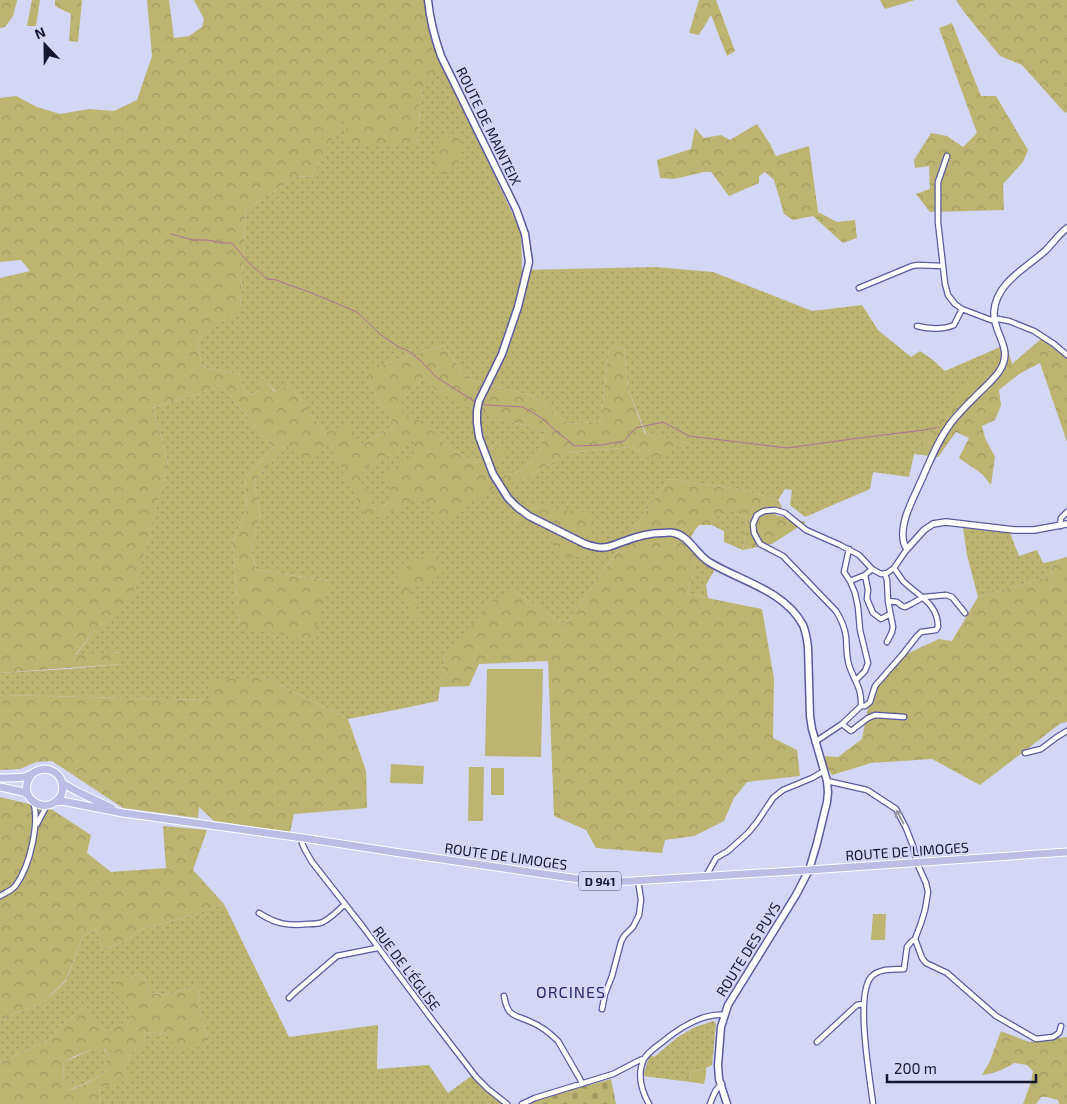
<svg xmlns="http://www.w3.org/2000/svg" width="1067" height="1104" viewBox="0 0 1067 1104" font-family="'Exo 2',sans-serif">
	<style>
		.grass { fill: url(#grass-dots) }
		.forest { fill: url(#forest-crowns); fill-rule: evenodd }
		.cemetery { fill: url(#cemetery-stones) }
		.park { fill: #bcb471 }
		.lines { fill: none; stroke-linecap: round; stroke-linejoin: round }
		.stream { stroke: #b07199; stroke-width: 1 }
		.minor-casing { stroke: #5a5a9e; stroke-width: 7 }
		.tertiary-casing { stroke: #5a5a9e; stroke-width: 8 }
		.secondary-casing { stroke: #5a5a9e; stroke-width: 9 }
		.primary-casing { stroke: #fff; stroke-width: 9 }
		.minor { stroke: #fff; stroke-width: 4.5 }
		.tertiary { stroke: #fff; stroke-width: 5.5 }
		.secondary { stroke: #fff; stroke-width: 6 }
		.primary { stroke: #bbbde5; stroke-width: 7 }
		.oneway { stroke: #9696a2 }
		.labels { text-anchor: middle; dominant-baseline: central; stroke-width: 4; stroke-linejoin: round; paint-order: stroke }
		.shield { fill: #d4d6f5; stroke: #4f506c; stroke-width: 1 }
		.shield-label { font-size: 12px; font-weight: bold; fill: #161631 }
		.street-label { font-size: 14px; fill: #161631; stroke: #d4d6f5 }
		.quarter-label { font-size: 16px; letter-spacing: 1px; fill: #2d2867; stroke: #d4d6f5 }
	</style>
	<defs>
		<pattern id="grass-dots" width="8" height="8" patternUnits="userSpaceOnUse" patternTransform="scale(1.25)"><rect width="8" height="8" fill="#bcb471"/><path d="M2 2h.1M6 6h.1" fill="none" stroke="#a19a62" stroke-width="1.8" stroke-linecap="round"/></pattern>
		<pattern id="forest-crowns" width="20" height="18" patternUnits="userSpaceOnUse" patternTransform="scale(1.25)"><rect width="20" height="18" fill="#bcb471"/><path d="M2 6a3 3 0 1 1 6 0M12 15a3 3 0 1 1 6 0" fill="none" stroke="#a19a62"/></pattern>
		<pattern id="cemetery-stones" width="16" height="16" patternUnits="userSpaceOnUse" patternTransform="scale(1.25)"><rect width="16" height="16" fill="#bcb471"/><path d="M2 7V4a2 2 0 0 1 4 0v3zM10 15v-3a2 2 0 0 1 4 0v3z" fill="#a19a62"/></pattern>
	</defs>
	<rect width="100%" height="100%" fill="#d4d6f5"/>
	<!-- grass -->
	<path class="grass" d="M445 69 521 232 522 270 655 267 713 272 812 311 862 305 878 330 911 357 920 351 933 360 945 371 1007 344 1010 357 1001 359 914 454 909 477 873 472 870 489 805 517 790 505 792 490 785 489 778 500 739 489 669 479 565 625 514 591 445 656 438 701 395 710 348 719 262 676 209 700 3 695 0 696V673L66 669 121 664 120 652 75 656 95 630 132 599 168 463 153 408 222 386 273 448 245 478 247 509 233 542 239 626 330 581 256 570 251 549 260 516 254 480 287 446 330 445 367 519 400 508 422 495 490 480 494 464V445L475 463 451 449 437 437 408 420 398 405 407 394 425 376 435 389 508 422 530 426 545 432 537 457 520 471 501 476 524 479 568 453 632 447 648 457 685 442 646 434 628 388 624 347 609 348 601 421 568 424 536 397 467 379 444 345 380 365 369 385 395 426 361 445 325 433 290 385 276 392 260 375V391L246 395 239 374 202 367 197 340 240 308 246 209 297 177 312 176 346 113 417 144 422 87Z
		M414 440 417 453 395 500 374 509 359 478 365 468Z
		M729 510 747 518 743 550 724 542V531L711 525 719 512Z
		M963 528 1010 533 1019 556 1037 550 1043 563 1053 561 1051 576 978 597 967 555Z
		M700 552 710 560 715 569 706 585 708 598 687 594 693 571Z
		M224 904 289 1037 378 1025 377 1069 429 1065 448 1093 474 1074 507 1104H101L99 1087 126 1067 131 1053 143 1044 146 1032 167 1034 209 1042 199 1006 198 986 165 995 150 993 142 974 130 977H117L131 1006V1021L104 1031 86 1007 61 1025 47 1041 0 1063V1020L44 1002 66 981 83 936 97 929 102 950 126 941 141 929 184 918Z
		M713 1021 716 1023 712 1065 706 1068V1075L701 1071 691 1070 690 1082 643 1076 650 1054 654 1057 678 1037 693 1028Z
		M93 1049H104L108 1055 105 1064V1071C95 1081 82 1084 70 1090L63 1080 64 1062Z"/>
	<!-- forest -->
	<path class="forest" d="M0 0H17V1L13 16 5 27 0 28Z
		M32 0H40L36 26H27Z
		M55 0H82L78 42 69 41 71 14 55 6Z
		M147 0H169L174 38 189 36 202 27 204 19 194 0H429L445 69 422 88 417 144 347 146 346 114 312 176 297 177 246 209 240 309 197 340 202 367 239 374 246 395 260 391V374L275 392 290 385 325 433 347 425 361 445 395 426 369 385 370 362 380 365 444 345 467 379 536 397 568 424 601 421 609 348 624 347 628 388 645 434 685 441 663 458 648 457 632 447 568 453 524 479 503 485 501 476 520 471 537 457 545 432 530 426 508 422 457 403 435 390 425 376 407 394 399 405 408 419 423 421 437 437 451 449 475 463 494 445 505 452 494 464 490 480 493 488 440 523 422 496 400 508 367 520 330 445 304 462 287 446 254 480 260 516 251 549 256 570 330 581 312 641 239 626 233 542 247 509 245 478 273 448 222 386 153 408 168 463 132 600 95 630 75 655 121 652V664L0 673V278L30 271 21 260 0 262V98L16 96 37 107 60 114 89 109 114 111 137 100 152 56ZM414 441 416 453 383 474 395 500 374 509 360 478 365 468Z
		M699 0H716L735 51 727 56 711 15 699 35 689 33Z
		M880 0H915L885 9Z
		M956 0H1067V112L1065 113 1022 65 1000 56 964 12Z
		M952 23 981 96H996L1028 150 1023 162 1003 184 1004 210 930 212 916 194 930 189 929 166 915 168 914 160 931 133 947 136 963 147 977 133 939 28Z
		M757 124 770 144 776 156 809 146 818 212 837 222 855 220 857 238 843 243 813 216 793 220 784 214 774 180 765 172 759 176V183L729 196 711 172H704L674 179 660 178 657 160 691 149 695 128 704 138 721 135 730 140Z
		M459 135 461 152 457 168 446 174 431 172 440 138Z
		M1042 338 1067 358V442L1040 363 1019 374 999 390 1001 405 995 420 982 426 985 438 995 457 991 485 982 474 959 458 969 438 956 432 938 457 914 454 961 391 1001 359 1010 357 1012 364Z
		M669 479 739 489 778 500 782 507 775 515 806 522 772 544 743 550 747 518 729 510 719 513 711 525H699L695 530 691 537 700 552 693 571 687 594 762 609 774 679 773 738 797 750 800 776 747 782 734 798 724 821 694 836 665 840 662 853 596 848 586 830 554 816 548 661 479 664 469 686 440 687 445 656 493 600 514 591 565 625Z
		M533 503C552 508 570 512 590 513L591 525 586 537 585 555 569 558 559 556 545 529 521 518 514 524 511 515Z
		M433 552 444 572 410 591 421 617 413 619 397 578 412 562Z
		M1067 557V722L1061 723 980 785 932 759 871 763 832 775 826 766 823 756 838 757 862 739 872 687 898 658 939 639 952 641 978 597 1051 576 1053 561Z
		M262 676 348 719 366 771 367 808 294 814 290 832 214 821 199 807 198 818 123 808 52 761 36 762 20 769 0 770V696L3 695 209 700 211 681Z
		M0 797 51 809 91 835 87 853 111 872 166 868 163 826 207 830 193 870 224 904 184 918 141 929 126 941 102 950 97 929 83 936 66 980 44 1002 0 1020Z
		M142 974 150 993 165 995 198 986 199 1006 209 1042 200 1047 176 1049 167 1034 146 1032 143 1044 131 1053 126 1067 135 1079 99 1087 101 1104H0V1063L47 1041 61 1025 86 1007 104 1031 130 1021 131 1006 123 1002 116 985V977H130ZM93 1049H105L108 1055 105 1064V1071C95 1081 82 1085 70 1090L63 1079 64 1062 73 1057Z
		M1001 1031 1029 1042 1067 1037V1104H1059L1058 1100 1047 1097H1041L1036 1104H1023L1031 1082 1033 1071 1027 1065 1014 1063C1005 1069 993 1074 982 1075L990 1061Z"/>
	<!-- cemetery -->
	<path class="cemetery" d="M611 1079 616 1104H528L535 1100Z"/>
	<!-- park -->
	<path class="park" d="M487 669H543L541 757 485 756Z
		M391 764 424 766 423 784 390 783Z
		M469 767H484L483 821H468Z
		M491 768H504V795H491Z
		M873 914H886L885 940H871Z
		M691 1070 701 1071 706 1075 704 1084 690 1082Z"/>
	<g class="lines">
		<!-- stream -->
		<path class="stream" d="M171 234 193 240H207L223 243H232L248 262 267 279 277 280 286 284 307 291 357 312 381 335 397 346 408 351 421 361 436 377 474 401
			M483 404 486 405 523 407 543 419 556 431 575 446 601 445 624 441 636 428 663 422 689 436 787 448 859 438 924 430 939 427"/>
		<!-- minor casing -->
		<g class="minor-casing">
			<path id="minor" d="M947 156 938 182V222L945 284 948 295 955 304 962 309 991 320 998 319 1009 321 1034 331 1054 344 1067 355
				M859 288 912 266 918 265 942 266
				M917 326C928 329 943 330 954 325L962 309
				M1060 526 1061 518 1067 512
				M849 549 844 572 850 581 855 593 858 607 860 630 868 663 865 671 856 680
				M885 574 887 580 888 601 893 627 892 632 887 642
				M865 575 868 590 867 599 873 613 881 619 890 614
				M850 581 865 575 872 569
				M888 601 897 602 902 606 905 607 911 604 924 597 946 595 952 597 965 613
				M861 706H865L870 702 875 686 903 654 917 636 921 632 936 630 938 627C938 603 918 596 903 581 900 577 897 572 894 568
				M842 724 851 731 868 718 875 715 904 717
				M815 742 842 724 861 706C862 687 854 681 849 665 846 655 847 647 846 637 845 628 841 619 836 611L783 556 760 544 754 533 753 524 757 515 764 511 775 510 785 513 806 530 840 545 859 555 872 569 881 574 887 573 894 568 907 549
				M1025 753 1041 749 1057 737 1067 731
				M827 781 867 790 896 809 906 828 913 846 917 863 926 883 928 892 925 910 921 923 915 939 911 942 907 947 904 969C893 970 879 968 871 977 855 996 870 1078 873 1104
				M37 824 47 805
				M303 838 302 843 305 850 312 862 363 927 433 1021 476 1077 488 1089 507 1104
				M706 876 716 858 728 851 748 833 757 822 773 798 783 790 812 778 824 771
				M0 896C5 893 13 890 16 885 30 866 40 822 33 801
				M259 913C276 924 287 926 308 924 313 924 319 924 323 922 332 917 338 911 345 904
				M915 939 922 958 926 963 947 973 996 1016 1036 1039 1053 1037 1059 1033 1061 1026
				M504 996C508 1018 514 1014 531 1022 541 1026 551 1034 558 1041L580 1079 582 1084
				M289 998 294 993 337 956 377 948
				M602 1009 605 994 612 976 621 942 624 936 633 927 639 915 641 900 638 880
				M817 1042 857 1005 863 1004
				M522 1104 535 1098 613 1074 640 1060 644 1059
				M649 1104C641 1090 637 1074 644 1059 648 1052 655 1048 661 1043 678 1029 701 1013 724 1015
				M710 1104C713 1097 715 1088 722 1084"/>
		</g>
		<!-- tertiary casing -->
		<g class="tertiary-casing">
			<path id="tertiary" d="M1067 228C1059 234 1053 243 1046 250 1027 268 996 282 994 312 993 334 1014 348 1000 370 995 378 988 384 982 390 971 401 960 411 951 423 938 440 930 461 921 481 916 492 910 504 906 516 903 526 900 540 907 549L924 530 933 524 939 523 946 522 1014 530H1034L1067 524"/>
		</g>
		<!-- secondary casing -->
		<g class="secondary-casing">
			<path id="secondary" d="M428 0C430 21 434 36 441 56L516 209 525 234 529 262 518 307 502 354 479 401 477 411V423L479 437 493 474 508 498 517 507 529 516 585 544C592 546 600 549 607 547 612 546 617 544 622 542 635 537 648 533 662 533 666 533 670 532 674 533 689 536 697 555 709 562 740 581 784 590 803 625 806 632 807 639 808 647L810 716 812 729 827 781 828 792 827 802 817 843 809 870 796 895 728 1005 721 1027 718 1065 719 1079 727 1104"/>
		</g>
		<!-- primary casing -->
		<g class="primary-casing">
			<path id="primary" d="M0 778C8 778 16 778 23 777 29 776 32 773 37 771 47 766 59 772 62 782 63 787 63 793 60 797 45 818 14 796 32 774
				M62 783 78 792 112 808
				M0 787 23 792 28 795
				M55 802 62 801 123 813 303 838 394 852 599 882 632 881 809 870 1067 852"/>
		</g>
		<!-- minor -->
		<use href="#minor" class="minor"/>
		<!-- tertiary -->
		<use href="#tertiary" class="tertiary"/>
		<!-- secondary -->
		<use href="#secondary" class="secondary"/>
		<!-- primary -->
		<use href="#primary" class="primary"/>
	</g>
	<!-- one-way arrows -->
	<defs><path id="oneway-shaft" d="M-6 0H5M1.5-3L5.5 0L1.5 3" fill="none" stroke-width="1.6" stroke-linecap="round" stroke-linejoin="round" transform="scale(1.25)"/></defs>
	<use class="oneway" href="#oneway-shaft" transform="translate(900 817) rotate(-118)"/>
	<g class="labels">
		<!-- shield labels -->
		<rect class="shield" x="579" y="871.5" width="42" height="19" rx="4"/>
		<g class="shield-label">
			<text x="600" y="881">D 941</text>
		</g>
		<!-- street labels -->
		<g class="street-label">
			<text transform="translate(489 126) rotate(64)">ROUTE DE MAINTEIX</text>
			<text transform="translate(907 851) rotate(-4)">ROUTE DE LIMOGES</text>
			<text transform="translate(506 856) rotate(8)">ROUTE DE LIMOGES</text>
			<text transform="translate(748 949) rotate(-58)">ROUTE DES PUYS</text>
			<text transform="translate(407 968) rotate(53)">RUE DE L'ÉGLISE</text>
		</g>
		<!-- quarter labels -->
		<g class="quarter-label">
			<text x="571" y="991">ORCINES</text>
		</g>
	</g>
	<!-- north arrow -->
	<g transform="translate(45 45) rotate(338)" stroke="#d4d6f5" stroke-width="4" paint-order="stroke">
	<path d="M0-4L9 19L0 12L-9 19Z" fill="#161631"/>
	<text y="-8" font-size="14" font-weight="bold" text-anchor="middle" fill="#161631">N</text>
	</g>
	<!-- scale -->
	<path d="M887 1074v8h149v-8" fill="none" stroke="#161631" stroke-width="2.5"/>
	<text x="894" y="1074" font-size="15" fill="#161631" stroke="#d4d6f5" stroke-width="4" paint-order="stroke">200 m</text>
</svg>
